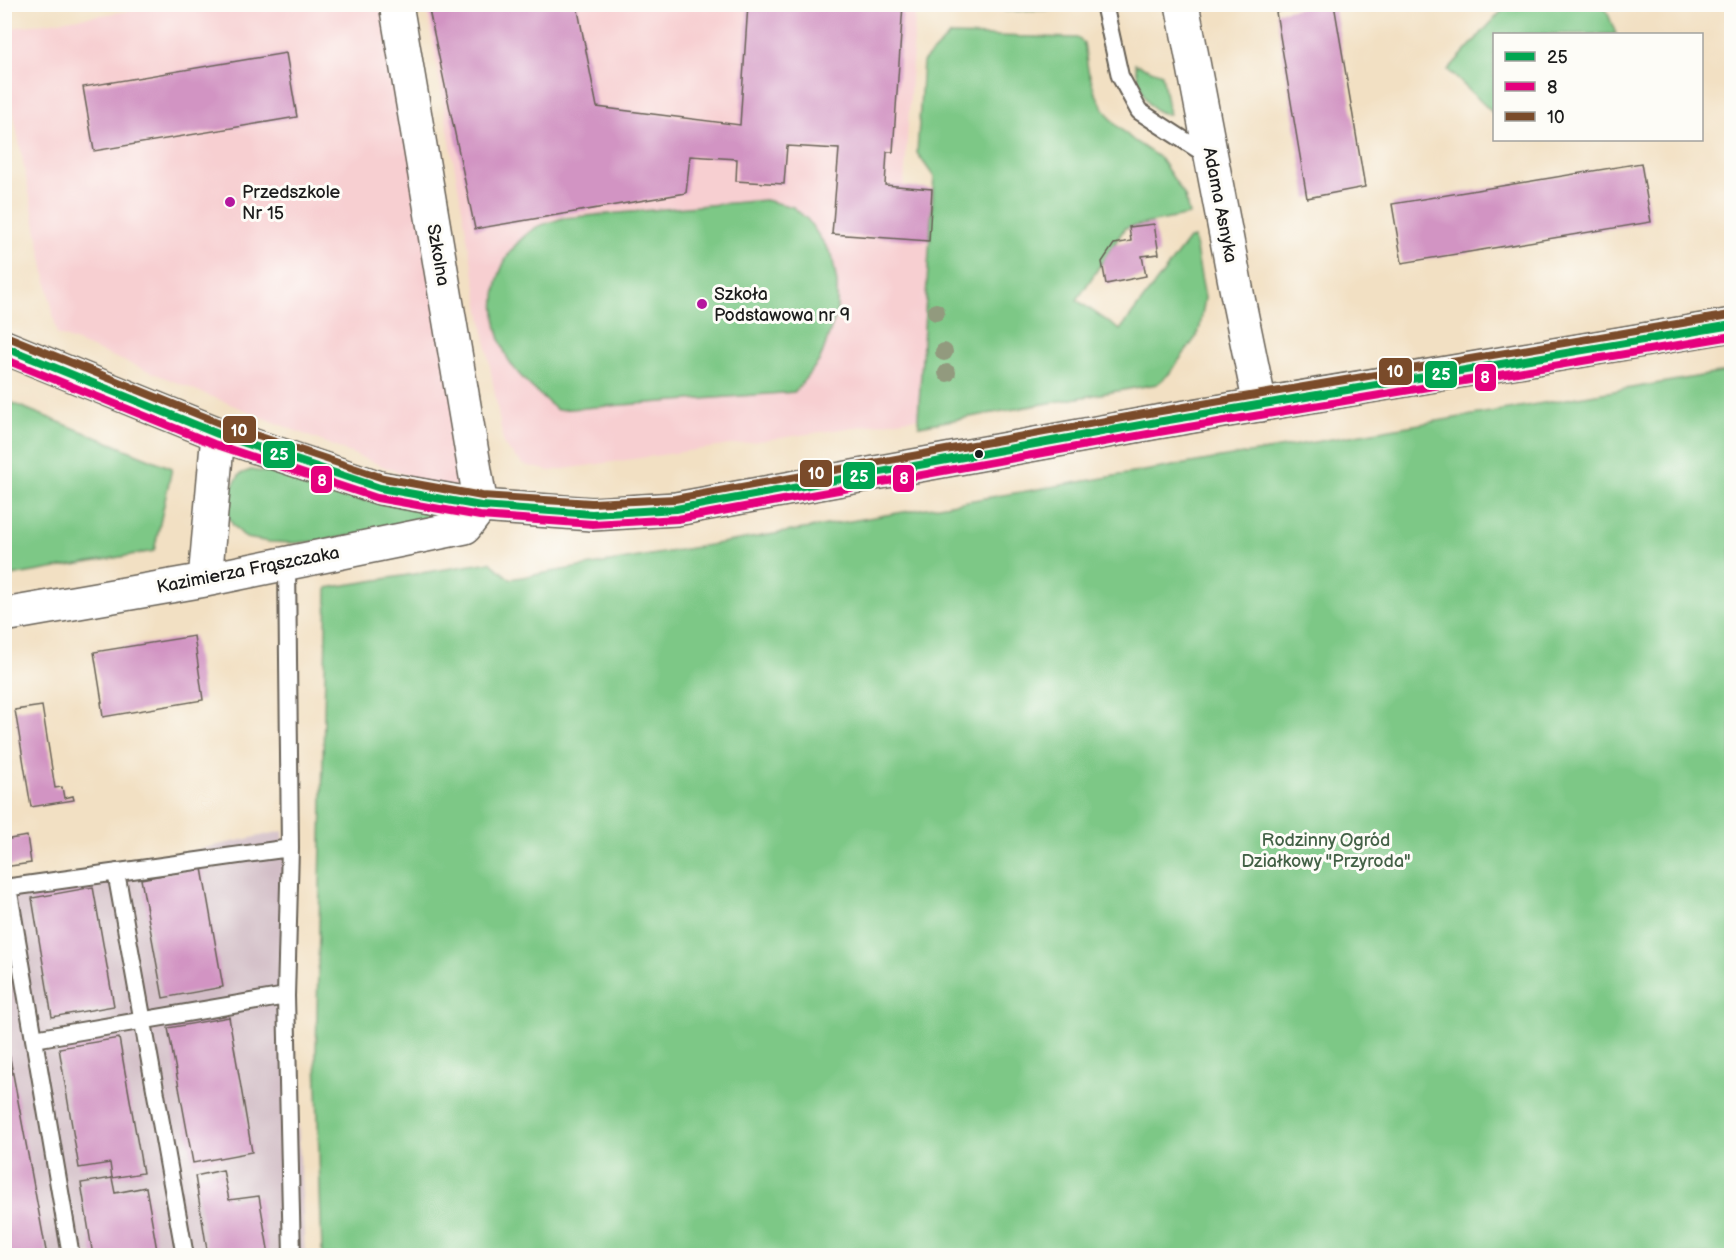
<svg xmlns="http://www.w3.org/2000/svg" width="1736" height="1260" viewBox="0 0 1736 1260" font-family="'Balsamiq Sans',sans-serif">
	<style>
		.built { fill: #f7cfd1 }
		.industrial { fill: #d2bdc6 }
		.green { fill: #7dc886; stroke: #4c7251; stroke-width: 1.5 }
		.building { fill: #d294c3 }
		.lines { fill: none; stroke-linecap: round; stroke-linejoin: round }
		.service-casing { stroke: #676156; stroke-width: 20 }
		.minor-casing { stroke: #676156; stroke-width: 36 }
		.service { stroke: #fff; stroke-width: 16 }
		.minor { stroke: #fff; stroke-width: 33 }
		.bus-1-casing { stroke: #fdfcf7; stroke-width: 12 }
		.bus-2-casing { stroke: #fdfcf7; stroke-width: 12 }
		.bus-3-casing { stroke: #fdfcf7; stroke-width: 12 }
		.bus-1 { stroke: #00a651; stroke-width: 8 }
		.bus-2 { stroke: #e5007d; stroke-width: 8 }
		.bus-3 { stroke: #7a4b2a; stroke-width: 8 }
		.tree { fill: #929a7e }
		.poi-dot { fill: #b5179e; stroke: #fdfcf7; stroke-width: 2 }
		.bus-dot { fill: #1c1c1c; stroke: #fdfcf7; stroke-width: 2 }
		.labels { text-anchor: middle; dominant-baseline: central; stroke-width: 6; stroke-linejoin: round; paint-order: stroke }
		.poi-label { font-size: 18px; fill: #1c1c1c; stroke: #fdfcf7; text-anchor: start }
		.street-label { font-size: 18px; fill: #1c1c1c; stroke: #fdfcf7 }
		.park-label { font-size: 18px; fill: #436146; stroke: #fdfcf7 }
		.line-badge { stroke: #fdfcf7; stroke-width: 2 }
		.badge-label { font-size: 16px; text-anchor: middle; font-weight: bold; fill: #fff }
	</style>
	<rect width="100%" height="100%" fill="#fdfcf7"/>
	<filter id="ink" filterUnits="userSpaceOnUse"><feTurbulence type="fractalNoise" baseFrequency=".0167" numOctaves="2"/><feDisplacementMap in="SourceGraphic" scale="12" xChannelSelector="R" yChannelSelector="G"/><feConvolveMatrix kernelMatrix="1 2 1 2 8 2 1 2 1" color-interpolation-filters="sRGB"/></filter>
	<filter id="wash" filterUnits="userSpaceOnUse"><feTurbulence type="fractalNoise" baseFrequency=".008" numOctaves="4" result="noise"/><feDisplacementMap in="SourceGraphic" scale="24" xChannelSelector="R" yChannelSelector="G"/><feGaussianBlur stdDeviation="1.35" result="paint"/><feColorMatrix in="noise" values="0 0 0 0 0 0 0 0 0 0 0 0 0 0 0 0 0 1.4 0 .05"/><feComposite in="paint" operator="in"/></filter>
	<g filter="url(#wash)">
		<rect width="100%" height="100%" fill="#f2e0c3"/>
		<!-- built -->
		<path class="built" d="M177 4 396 5 481 506 57 334 5 70 4 29Z
			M426 5H916L904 186 932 189 918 418 550 471 524 465 504 446Z"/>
		<!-- industrial -->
		<path class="industrial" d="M283 831 305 1255H5L4 891Z"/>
		<!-- green -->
		<path class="green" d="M1005 5V4L1075 5 1072 9 1005 11Z
			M1507 5H1600L1606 9 1616 34H1494V114L1448 70Z
			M950 35 1077 38 1084 43 1088 70 1095 92 1104 109 1115 124 1133 140 1160 158 1185 196 1189 215 1125 228 1077 300 1120 330 1189 239 1194 238 1205 298 1200 327 1197 336 1169 374 1157 384 919 426 918 418 934 177 917 153 923 62Z
			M1135 64 1162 74 1169 114C1144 113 1140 84 1135 64Z
			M765 200 793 207 808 220 832 255 837 283V312L820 360 795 392 557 410C540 395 514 374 505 353 485 308 493 254 537 227 545 223 555 221 563 218Z
			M1731 371V1255H322L316 1055 327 588 490 562 510 579Z
			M5 400 172 468 154 551 5 577Z
			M251 470 276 474 354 498 441 513 442 520 320 541 294 543 270 542 246 538 233 525 227 514 226 502 231 488 240 474Z"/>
		<g id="blocks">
			<!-- building -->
			<path class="building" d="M748 4H903L893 152H887L885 185 932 189 929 241 832 234 839 149 787 146 784 184 736 181 737 159 690 156 686 193 475 229 428 5H577L597 107 740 125Z
				M1320 4H1334L1365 187 1307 198 1276 12Z
				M286 53 297 117 94 151 83 87Z
				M1641 163 1651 222 1402 263 1392 204Z
				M1154 224 1159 254 1142 256 1146 276 1106 284 1102 262 1114 244 1131 241 1129 227Z
				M194 636 203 700 103 717 101 702H102L94 652Z
				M42 706 55 788 62 787 64 798 73 796 74 800 31 807 15 710Z
				M27 836 31 863 4 867V840Z
				M202 868 223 987 163 998 141 879Z
				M93 887 114 1006 52 1017 32 898Z
				M229 1017 252 1152 193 1163 168 1028Z
				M4 1036 10 1058 47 1256H4Z
				M119 1038 143 1173 112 1178 110 1163 79 1168 59 1048Z
				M223 1170 229 1200 259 1196 269 1255 208 1256 195 1176Z
				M112 1178 115 1193 146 1187 158 1256H93L81 1183Z"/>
		</g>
	</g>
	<g filter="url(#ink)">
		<use href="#blocks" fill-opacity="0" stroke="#676156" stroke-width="1.5"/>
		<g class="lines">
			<!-- service casing -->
			<g class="service-casing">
				<path id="service" d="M1104 4 1120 76 1139 111 1210 157
					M287 564 290 848
					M116 872 185 1256
					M8 887 71 1256
					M4 888 290 848 286 996 292 1256
					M34 1039 286 996"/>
			</g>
			<!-- minor casing -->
			<g class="minor-casing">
				<path id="minor" d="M1182 4 1238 298 1260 405
					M4 347 218 434 380 488 481 506 592 514 676 509 1157 422 1732 325
					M205 580 218 434
					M4 615 205 580 465 527 481 506 396 4"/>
			</g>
			<!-- service -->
			<use href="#service" class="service"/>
			<!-- minor -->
			<use href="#minor" class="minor"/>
			<!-- bus-1 casing -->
			<g class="bus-1-casing">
				<path id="bus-1" d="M4 347 218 434 380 488 481 506 592 514 676 509 1157 422 1732 325"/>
			</g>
			<!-- bus-2 casing -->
			<g class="bus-2-casing">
				<path id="bus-2" d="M4 359 214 444 377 498 480 516 593 524 678 519 1159 432 1732 336"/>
			</g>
			<!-- bus-3 casing -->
			<g class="bus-3-casing">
				<path id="bus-3" d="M8 337 222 424 383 478 482 496 592 503 675 499 1155 412 1730 315"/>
			</g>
			<!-- bus-1 -->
			<use href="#bus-1" class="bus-1"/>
			<!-- bus-2 -->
			<use href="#bus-2" class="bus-2"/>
			<!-- bus-3 -->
			<use href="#bus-3" class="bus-3"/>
		</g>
		<!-- trees -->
		<g class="tree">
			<circle cx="936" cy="312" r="9"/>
			<circle cx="944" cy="352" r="9"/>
			<circle cx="947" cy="373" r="9"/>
		</g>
	</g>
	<!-- markers -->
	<g class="poi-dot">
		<circle cx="230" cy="202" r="6"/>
		<circle cx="702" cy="304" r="6"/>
	</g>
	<circle class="bus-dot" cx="979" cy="454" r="5"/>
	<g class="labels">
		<!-- poi labels -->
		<g class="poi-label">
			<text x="242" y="192">Przedszkole<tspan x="242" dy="21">Nr 15</tspan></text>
			<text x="714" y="294">Szkoła<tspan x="714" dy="21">Podstawowa nr 9</tspan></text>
		</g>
		<!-- street labels -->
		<g class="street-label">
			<text transform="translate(1220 205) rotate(79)">Adama Asnyka</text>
			<text transform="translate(438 255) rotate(80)">Szkolna</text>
			<text transform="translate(248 570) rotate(-11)">Kazimierza Frąszczaka</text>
		</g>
		<!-- park labels -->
		<g class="park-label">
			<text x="1326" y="840">Rodzinny Ogród<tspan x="1326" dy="21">Działkowy "Przyroda"</tspan></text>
		</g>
	</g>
	<g class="line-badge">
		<rect x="1378" y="357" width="35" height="29" rx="6" fill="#7a4b2a"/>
		<rect x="1424" y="360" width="34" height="29" rx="6" fill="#00a651"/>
		<rect x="1474" y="363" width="23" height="29" rx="6" fill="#e5007d"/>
		<rect x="222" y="415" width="35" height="29" rx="6" fill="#7a4b2a"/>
		<rect x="262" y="440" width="34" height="29" rx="6" fill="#00a651"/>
		<rect x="799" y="459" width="34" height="29" rx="6" fill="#7a4b2a"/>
		<rect x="842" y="461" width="34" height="29" rx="6" fill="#00a651"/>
		<rect x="892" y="464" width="23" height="29" rx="6" fill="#e5007d"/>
		<rect x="310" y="465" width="23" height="29" rx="6" fill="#e5007d"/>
	</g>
	<g class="badge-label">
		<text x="1395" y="377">10</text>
		<text x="1441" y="380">25</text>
		<text x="1485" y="383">8</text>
		<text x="239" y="436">10</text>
		<text x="279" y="460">25</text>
		<text x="816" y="479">10</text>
		<text x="859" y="482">25</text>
		<text x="904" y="484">8</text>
		<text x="322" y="486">8</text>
	</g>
	<!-- margin -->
	<rect width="1736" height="1260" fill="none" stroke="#fdfcf7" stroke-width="24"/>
	<!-- legend -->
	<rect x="1493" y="33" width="210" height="108" fill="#fdfcf7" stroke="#a3a29f" stroke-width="1.5"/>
	<rect x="1505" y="52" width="30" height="9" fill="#00a651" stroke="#a3a29f" stroke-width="1.5"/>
	<text x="1547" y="63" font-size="18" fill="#1c1c1c">25</text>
	<rect x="1505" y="82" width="30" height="9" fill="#e5007d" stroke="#a3a29f" stroke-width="1.5"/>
	<text x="1547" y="93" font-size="18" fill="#1c1c1c">8</text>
	<rect x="1505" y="112" width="30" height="9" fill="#7a4b2a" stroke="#a3a29f" stroke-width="1.5"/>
	<text x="1547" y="123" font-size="18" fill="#1c1c1c">10</text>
</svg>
